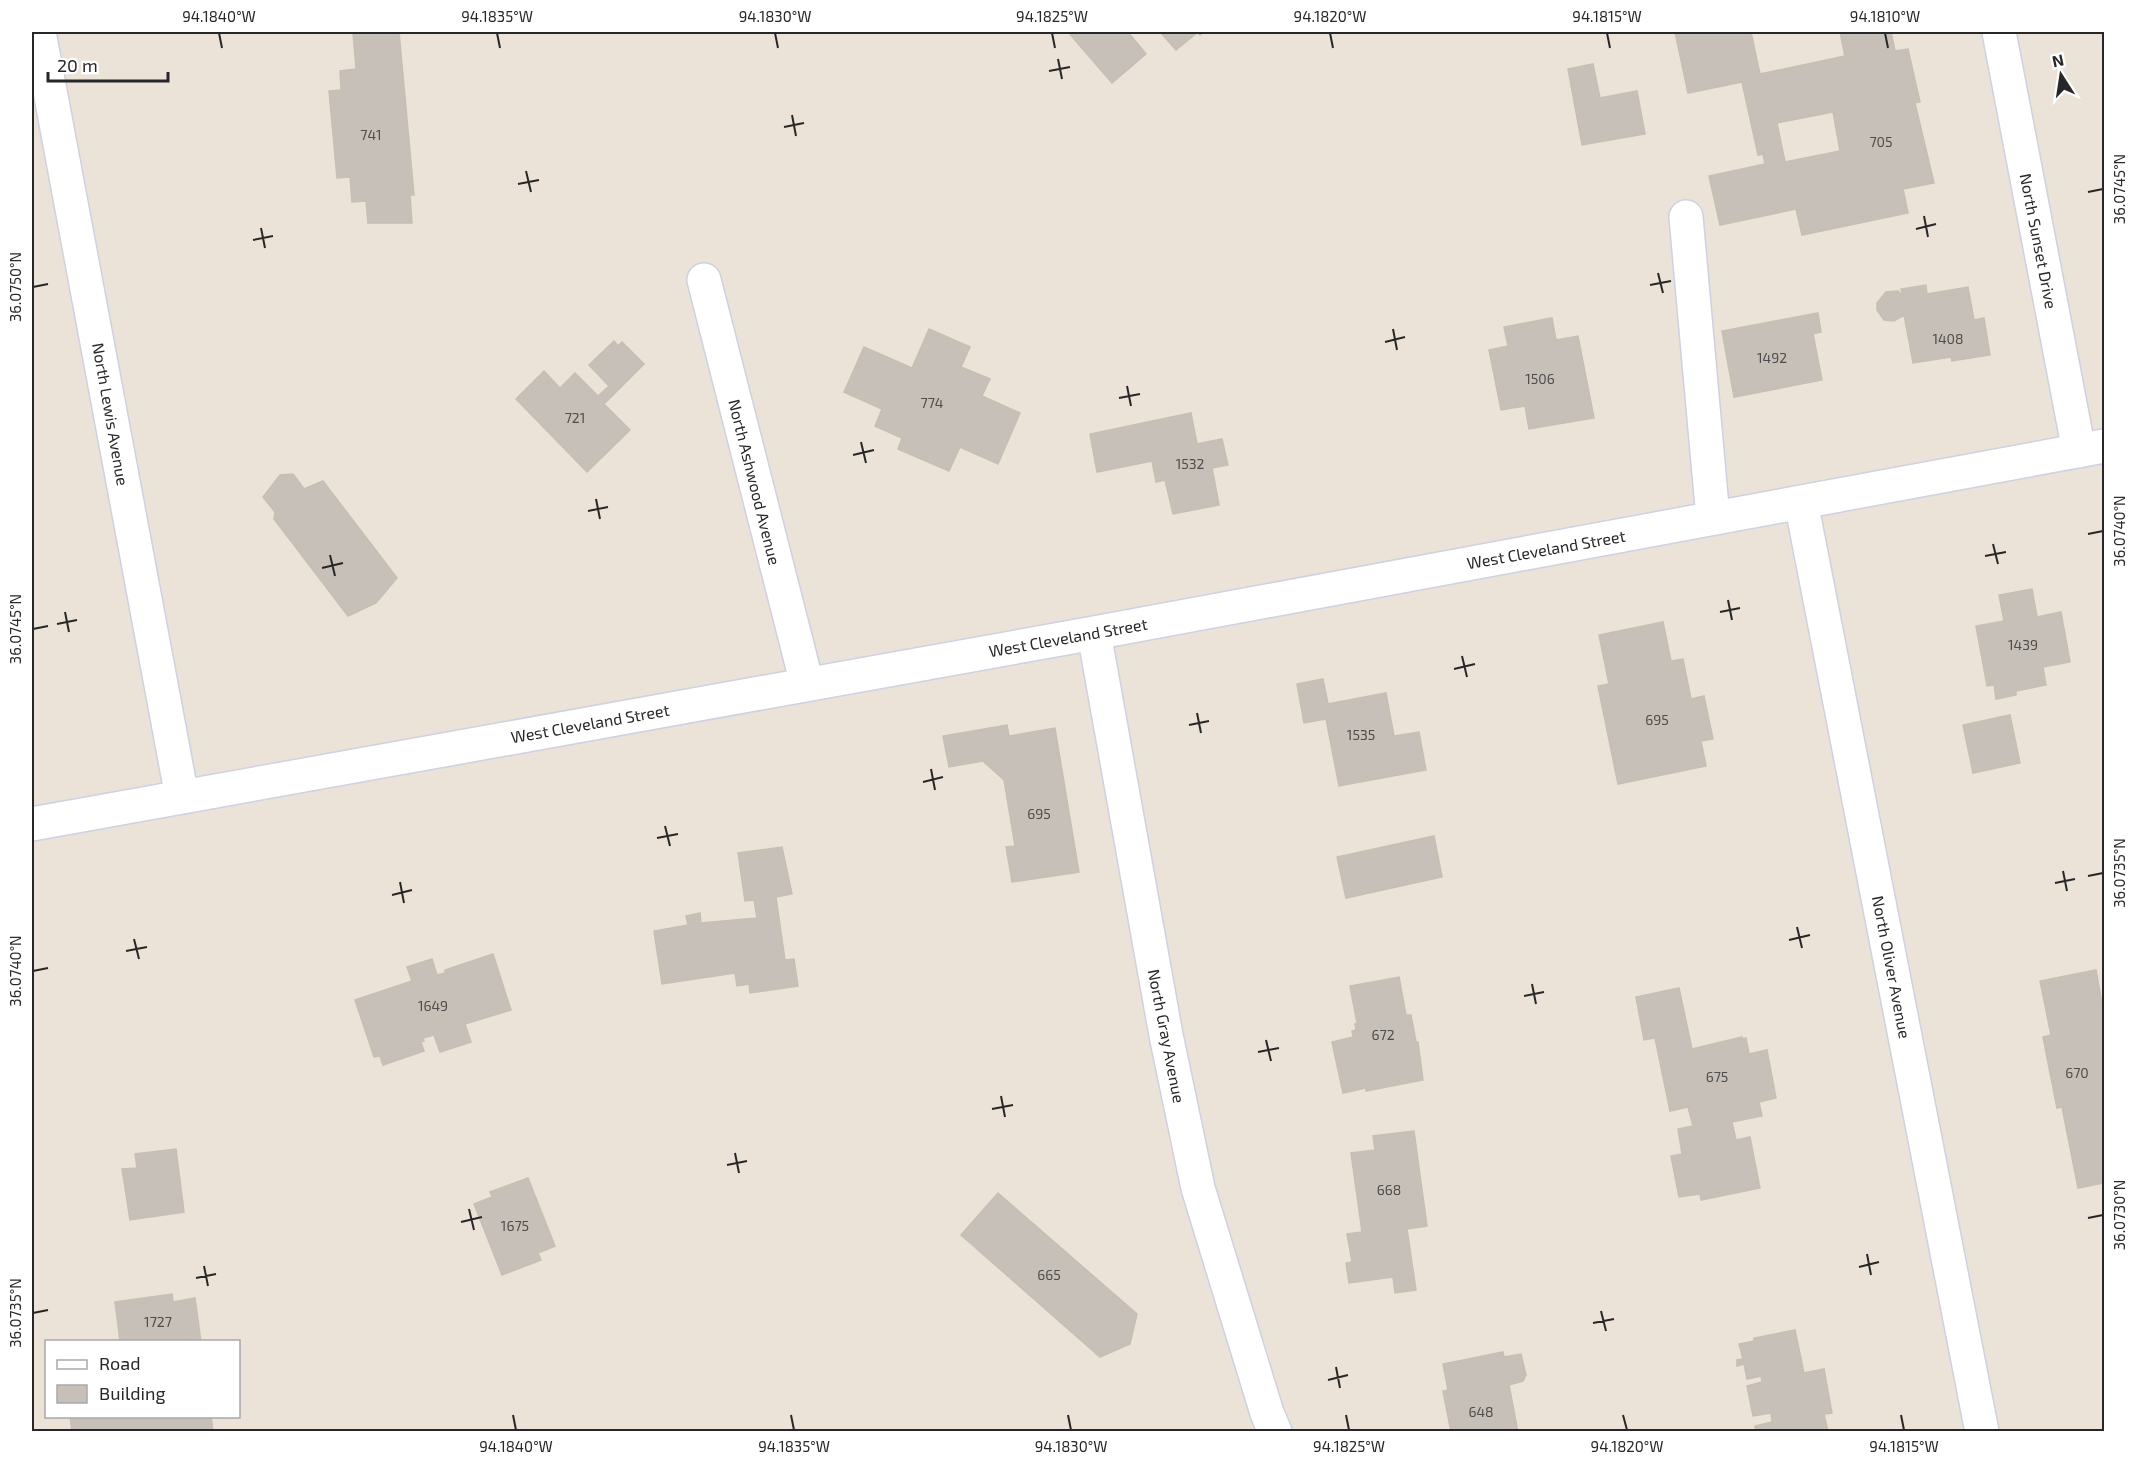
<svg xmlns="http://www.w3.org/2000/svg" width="2136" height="1463" viewBox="0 0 2136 1463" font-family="'Exo 2',sans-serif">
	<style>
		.building { fill: #c6c0b8; stroke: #c6bfb2; stroke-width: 1.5; fill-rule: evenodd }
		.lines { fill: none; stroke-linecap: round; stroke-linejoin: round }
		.minor-casing { stroke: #cdd1e2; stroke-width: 36 }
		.minor { stroke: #fff; stroke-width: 33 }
		.ticks { fill: none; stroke: #272727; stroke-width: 2 }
		.labels { text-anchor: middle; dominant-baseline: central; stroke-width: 4.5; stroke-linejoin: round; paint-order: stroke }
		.number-label { font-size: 14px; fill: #4f4d4b }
		.street-label { font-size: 16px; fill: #272727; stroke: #fff }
		.neatline { fill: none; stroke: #272727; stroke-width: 2 }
		.ticks-label { font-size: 15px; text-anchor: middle; fill: #272727 }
	</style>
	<rect width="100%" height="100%" fill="#ebe3d8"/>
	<!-- building -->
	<path class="building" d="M353 32H399L414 195H410L412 223H368L366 201 352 202 350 177 337 178 329 91 341 90 340 71 356 69Z
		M1068 32H1128L1146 54 1112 83Z
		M1160 32H1204L1200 35 1198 32 1176 50Z
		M1675 32H1751L1760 74 1845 56 1840 32H1891L1895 51 1908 49 1920 102 1915 103 1934 183 1903 189 1908 213 1802 235 1796 209 1720 225 1709 176 1765 164 1763 154 1758 155 1742 82 1688 93ZM1833 112 1840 151 1785 162 1777 123Z
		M1593 64 1600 98 1637 91 1645 134 1582 145 1568 69Z
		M1926 285 1927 294 1968 287 1974 320 1984 318 1990 355 1952 361 1951 357 1913 363 1904 315 1894 321 1884 320 1877 310V303L1886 292 1898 291 1903 297 1901 289Z
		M1818 313 1821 332 1813 334 1822 380 1734 397 1722 331Z
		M1552 318 1556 340 1578 336 1594 418 1529 429 1525 406 1501 410 1489 350 1508 346 1504 327Z
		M929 329 970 347 961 367 990 379 982 396 1020 413 998 464 960 447 949 471 898 449 902 438 875 426 882 409 844 392 864 347 912 368Z
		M614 341 618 346 622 342 644 364 604 404 630 430 587 472 516 399 544 371 560 388 575 373 598 396 609 386 589 365Z
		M1191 413 1197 444 1222 439 1228 465 1212 468 1219 505 1173 514 1165 480 1156 482 1152 461 1097 472 1090 434Z
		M293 474 304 489 323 481 397 578 376 603 348 616 274 519 275 512 263 497 280 475Z
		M2032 589 2037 617 2061 612 2070 662 2043 667 2046 685 2016 691V695L1996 699 1994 685 1987 686 1976 626 2004 621 1999 595Z
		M1663 622 1671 661 1683 659 1691 699 1704 696 1713 739 1701 741 1706 766 1618 784 1598 686 1609 684 1599 635Z
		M1323 679 1328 704 1386 693 1394 736 1419 732 1426 770 1339 786 1326 719 1304 723 1297 684Z
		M2010 715 2020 763 1973 773 1963 725Z
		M1007 725 1009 736 1055 728 1079 872 1012 882 1006 847 1015 846 1004 780 983 761 949 767 943 736Z
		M1434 836 1442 877 1346 898 1337 857Z
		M782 847 792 894 776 897 785 960 794 959 798 986 750 993 749 984 737 986 735 973 662 984 654 931 688 925 686 916 700 913 701 923 757 918 754 900 745 901 738 853Z
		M493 954 511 1010 465 1024 471 1042 440 1052 434 1035 423 1038 424 1041 421 1042 424 1051 383 1065 380 1056 374 1057 355 1000 412 981 407 967 432 959 437 975 445 973V970Z
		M2096 970 2104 1015V1183L2078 1188 2062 1107 2057 1108 2043 1037 2051 1035 2040 981Z
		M1399 977 1406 1015H1411L1416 1042H1418L1423 1080 1366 1091V1088L1343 1093 1332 1042 1353 1037 1352 1031 1356 1030 1355 1024 1357 1023 1350 986Z
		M1679 988 1692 1049 1742 1037V1039L1746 1038 1749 1054 1767 1050 1776 1098 1759 1102 1762 1116 1732 1122 1736 1140 1750 1137 1760 1188 1701 1200 1700 1194 1679 1197 1671 1156 1682 1154 1678 1129 1693 1126 1688 1107 1670 1111 1655 1038 1644 1040 1636 997Z
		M1414 1131 1427 1226 1407 1229 1416 1290 1395 1293 1393 1277 1349 1283 1346 1263 1352 1262 1347 1234 1362 1232 1351 1153 1375 1150 1373 1136Z
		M176 1149 184 1212 130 1220 122 1169 137 1168 135 1154Z
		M528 1178 555 1246 538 1253 541 1260 502 1275 474 1204 492 1197 490 1192Z
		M998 1193 1137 1314 1130 1344 1100 1357 961 1235Z
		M172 1294 173 1302 195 1298 201 1342H116L120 1341 115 1302Z
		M1795 1330 1804 1373 1824 1369 1832 1413 1824 1414 1828 1432H1756L1755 1426 1772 1422 1771 1413 1753 1416 1747 1386 1762 1382 1761 1376 1747 1379 1744 1364 1737 1366V1360L1743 1359 1739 1344 1754 1341V1338Z
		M1503 1352 1504 1357 1521 1354 1526 1375 1523 1381 1509 1385 1518 1432H1451L1443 1391 1448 1390 1443 1364Z
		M70 1416H211L213 1432H72Z"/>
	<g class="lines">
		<!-- minor casing -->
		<g class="minor-casing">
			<path id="minor" d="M39 32 182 797
				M1999 32 2079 451
				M1686 217 1713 518
				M704 280 807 684
				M1801 502 1982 1432
				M1094 633 1166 1035 1198 1188 1267 1413 1275 1432
				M32 824 1094 633 2104 446"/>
		</g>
		<!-- minor -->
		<use href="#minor" class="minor"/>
	</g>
	<!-- ticks -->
	<path class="ticks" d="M219 33 222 48M497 33 500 48M775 33 778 48M1052 33 1055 48M1330 33 1333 48M1607 33 1610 48M1885 33 1888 48M1058 59 1062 79M1049 71 1070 67M792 115 796 136M784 127 804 123M526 171 531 192M518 184 539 180M2088 192 2103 189M1924 216 1928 237M261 228 265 248M1916 229 1936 224M253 240 273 236M1658 273 1663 293M1650 285 1671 281M33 287 48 284M1393 329 1397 350M1385 342 1405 337M1127 386 1131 406M1119 398 1140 394M861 442 866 463M853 455 874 450M596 499 600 519M588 511 608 507M2088 534 2103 531M1993 544 1998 564M330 555 335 576M1985 556 2006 552M322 568 343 563M1728 600 1732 620M65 612 69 632M1720 612 1740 608M57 624 77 620M33 629 48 626M1462 656 1467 677M1454 669 1475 664M1197 713 1201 733M1189 725 1209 721M931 769 935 790M923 782 943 777M665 826 670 846M657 838 678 834M2063 871 2067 891M2088 876 2103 873M400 882 404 903M2055 883 2075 879M392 895 412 890M1797 927 1802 948M134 939 139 959M1789 940 1810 935M126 951 147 947M33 971 48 968M1532 984 1536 1004M1524 996 1544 992M1266 1040 1271 1061M1258 1052 1279 1048M1001 1096 1005 1117M992 1109 1013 1105M735 1153 739 1173M727 1165 747 1161M469 1209 474 1230M2088 1218 2103 1215M461 1222 482 1217M1867 1254 1871 1275M204 1266 208 1286M1859 1267 1879 1262M196 1278 216 1274M1601 1311 1606 1331M33 1313 48 1310M1593 1323 1614 1319M1336 1367 1340 1388M1328 1380 1348 1375M513 1415 516 1430M791 1415 794 1430M1068 1415 1071 1430M1346 1415 1349 1430M1623 1415 1627 1430M1901 1415 1904 1430"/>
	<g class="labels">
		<!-- number labels -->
		<g class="number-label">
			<text x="371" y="134">741</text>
			<text x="1881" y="141">705</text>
			<text x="1948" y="338">1408</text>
			<text x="1772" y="357">1492</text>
			<text x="1540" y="378">1506</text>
			<text x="932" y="402">774</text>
			<text x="575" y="417">721</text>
			<text x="1190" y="463">1532</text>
			<text x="2023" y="644">1439</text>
			<text x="1657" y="719">695</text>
			<text x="1361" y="734">1535</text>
			<text x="1039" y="813">695</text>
			<text x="433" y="1005">1649</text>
			<text x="1383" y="1034">672</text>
			<text x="2077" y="1072">670</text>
			<text x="1717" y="1076">675</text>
			<text x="1389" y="1189">668</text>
			<text x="515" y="1225">1675</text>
			<text x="1049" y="1274">665</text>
			<text x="158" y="1321">1727</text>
			<text x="1481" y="1411">648</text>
		</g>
		<!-- street labels -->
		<g class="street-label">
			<text transform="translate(2039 241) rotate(79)">North Sunset Drive</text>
			<text transform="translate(111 414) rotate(80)">North Lewis Avenue</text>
			<text transform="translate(755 482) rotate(76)">North Ashwood Avenue</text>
			<text transform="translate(1546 549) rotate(-10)">West Cleveland Street</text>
			<text transform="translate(1068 637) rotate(-10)">West Cleveland Street</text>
			<text transform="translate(590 723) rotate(-10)">West Cleveland Street</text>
			<text transform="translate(1892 967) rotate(79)">North Oliver Avenue</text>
			<text transform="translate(1167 1036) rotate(79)">North Gray Avenue</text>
		</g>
	</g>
	<!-- border -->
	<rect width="2136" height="1463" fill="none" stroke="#ffffff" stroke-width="66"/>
	<!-- legend -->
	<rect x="45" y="1340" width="195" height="78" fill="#ffffff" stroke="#a9a9a9" stroke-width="1.5"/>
	<rect x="57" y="1360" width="30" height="9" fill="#ffffff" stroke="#a9a9a9" stroke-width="1.5"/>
	<text x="99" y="1370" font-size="18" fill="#272727">Road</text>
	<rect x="57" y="1385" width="30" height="18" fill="#c6c0b8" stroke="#a9a9a9" stroke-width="1.5"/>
	<text x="99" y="1400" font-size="18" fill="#272727">Building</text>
	<!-- north arrow -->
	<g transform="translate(2061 75) rotate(348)" stroke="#ffffff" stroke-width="4.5" paint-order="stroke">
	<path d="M0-4.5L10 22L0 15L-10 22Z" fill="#272727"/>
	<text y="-9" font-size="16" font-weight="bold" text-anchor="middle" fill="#272727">N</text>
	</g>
	<!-- scale -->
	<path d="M48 72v9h120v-9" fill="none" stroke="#272727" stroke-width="3"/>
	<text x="57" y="72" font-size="18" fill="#272727" stroke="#ffffff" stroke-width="4.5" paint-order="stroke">20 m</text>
	<rect x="33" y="33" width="2070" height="1397" class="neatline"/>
	<g class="ticks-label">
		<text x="219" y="22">94.1840°W</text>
		<text x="497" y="22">94.1835°W</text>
		<text x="775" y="22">94.1830°W</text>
		<text x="1052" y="22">94.1825°W</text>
		<text x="1330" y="22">94.1820°W</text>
		<text x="1607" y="22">94.1815°W</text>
		<text x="1885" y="22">94.1810°W</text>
		<text transform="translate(2120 189) rotate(-90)" y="5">36.0745°N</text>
		<text transform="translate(16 287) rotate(-90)" y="5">36.0750°N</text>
		<text transform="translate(2120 531) rotate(-90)" y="5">36.0740°N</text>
		<text transform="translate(16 629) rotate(-90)" y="5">36.0745°N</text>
		<text transform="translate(2120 873) rotate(-90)" y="5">36.0735°N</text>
		<text transform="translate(16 971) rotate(-90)" y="5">36.0740°N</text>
		<text transform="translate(2120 1215) rotate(-90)" y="5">36.0730°N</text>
		<text transform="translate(16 1313) rotate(-90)" y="5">36.0735°N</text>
		<text x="516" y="1452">94.1840°W</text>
		<text x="794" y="1452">94.1835°W</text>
		<text x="1071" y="1452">94.1830°W</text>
		<text x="1349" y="1452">94.1825°W</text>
		<text x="1627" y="1452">94.1820°W</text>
		<text x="1904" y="1452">94.1815°W</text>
	</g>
</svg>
